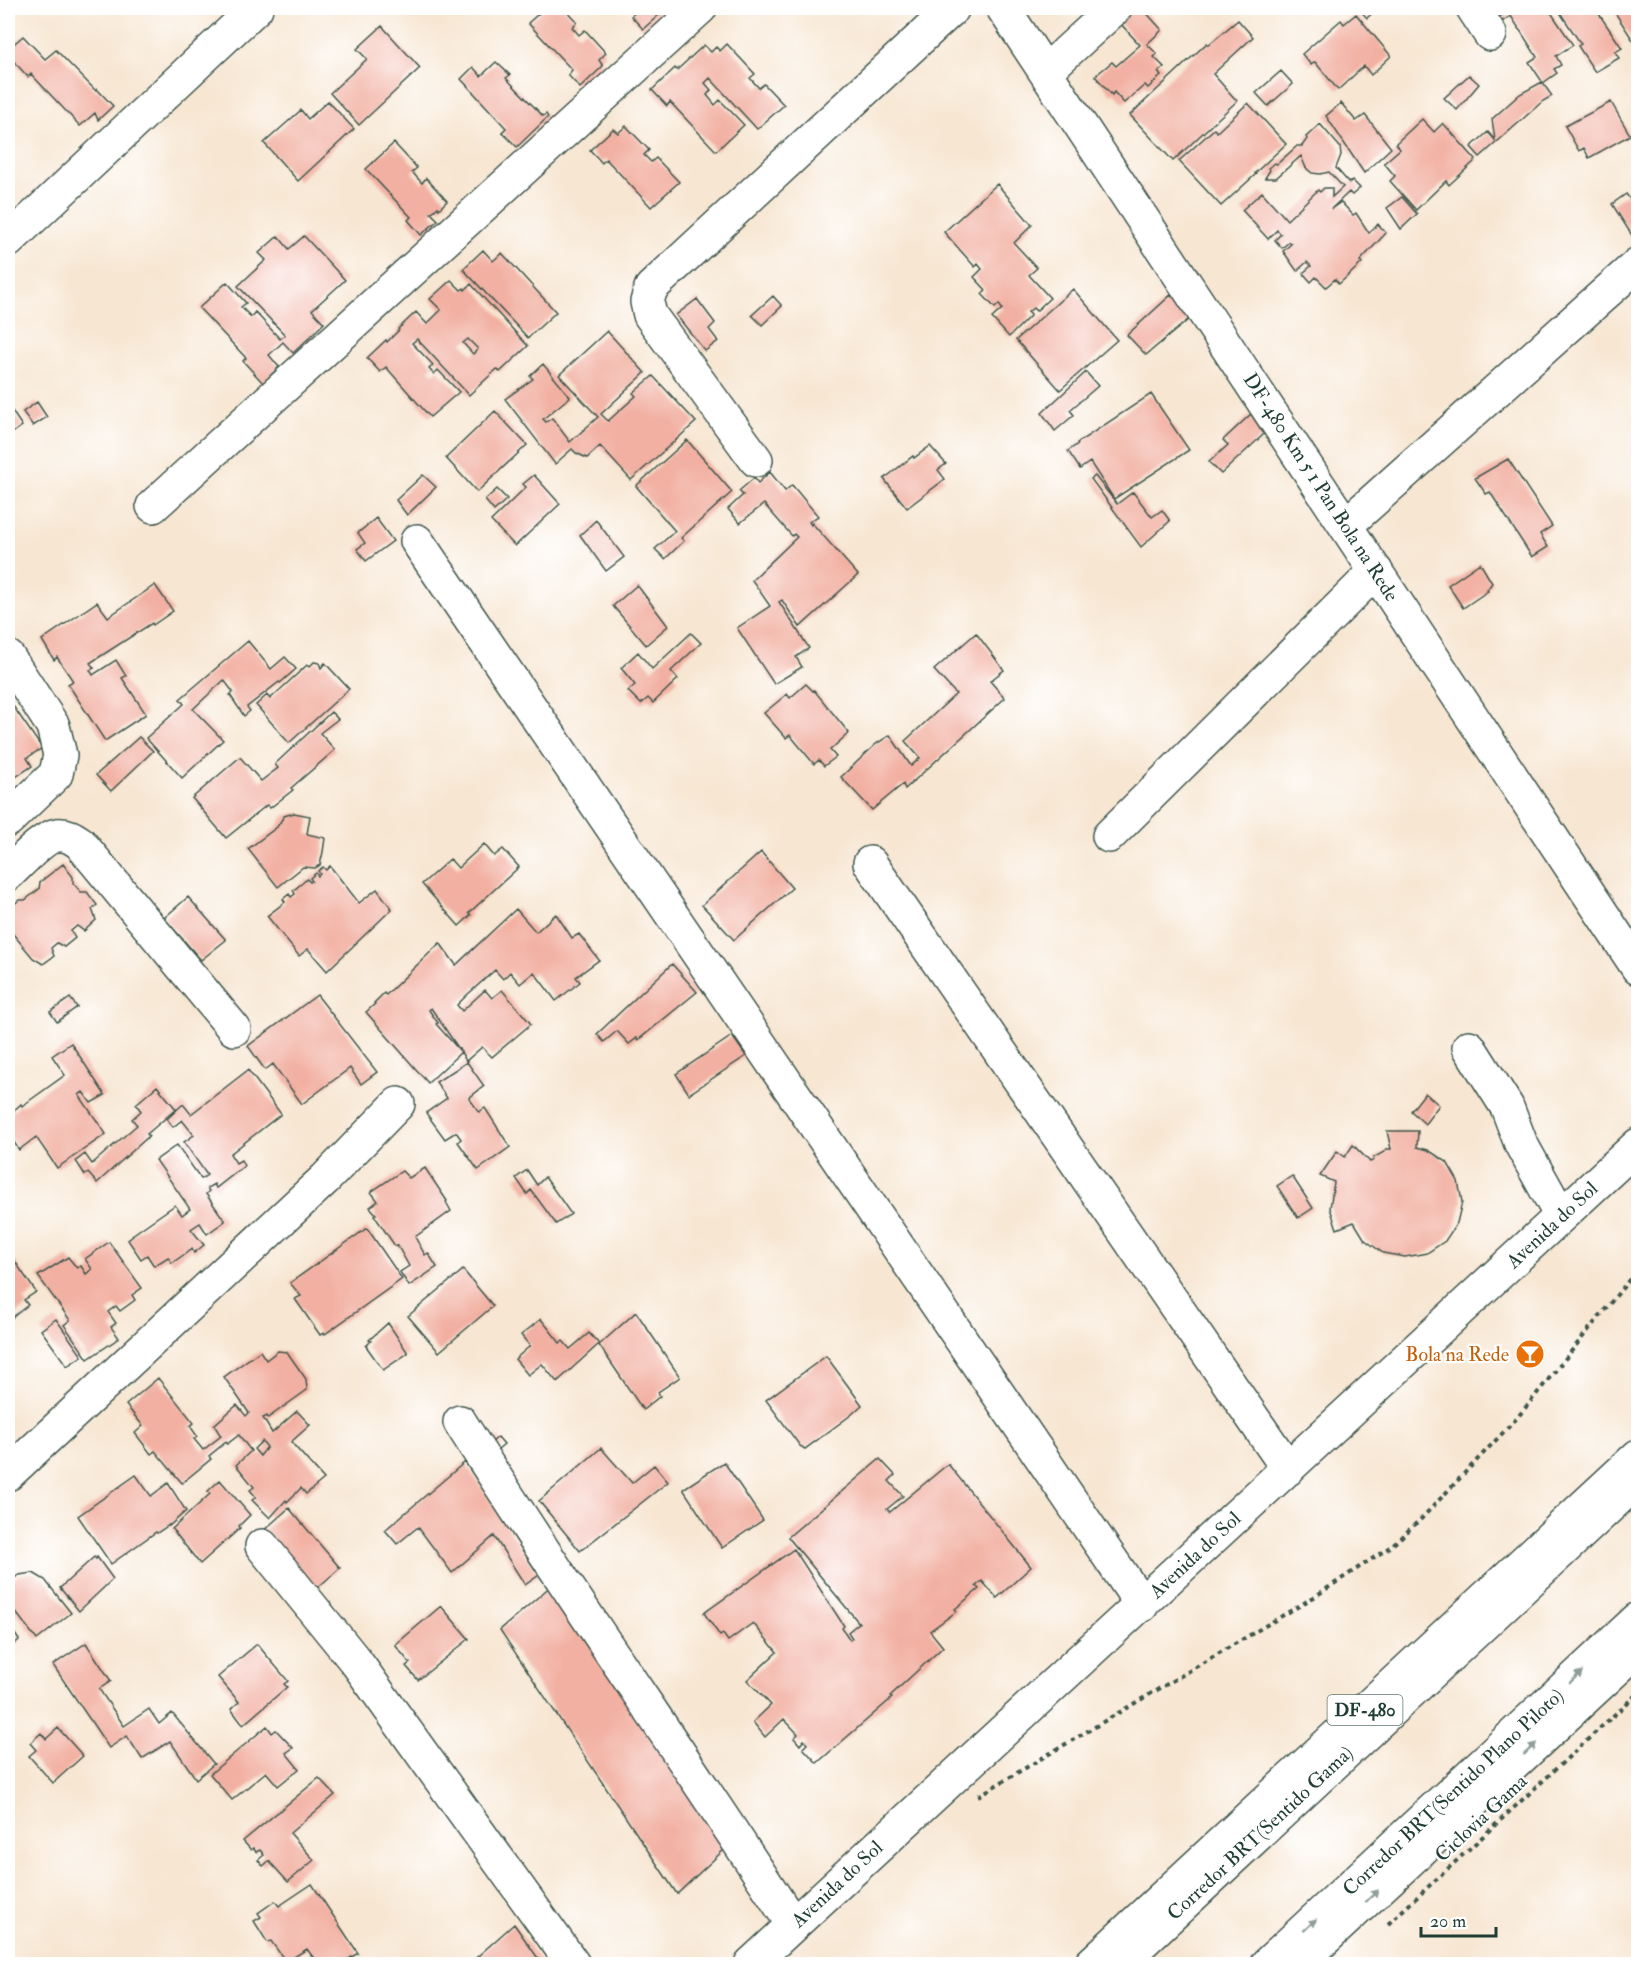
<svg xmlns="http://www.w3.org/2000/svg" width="1646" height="1972" viewBox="0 0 1646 1972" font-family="'IM FELL Double Pica',serif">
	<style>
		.building { fill: #f2b0a2; fill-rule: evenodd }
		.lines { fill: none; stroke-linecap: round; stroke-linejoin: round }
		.minor-casing { stroke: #3f564c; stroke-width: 36 }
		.major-casing { stroke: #3f564c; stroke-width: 36 }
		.path { stroke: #3f564c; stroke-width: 4; stroke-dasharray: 4.5 4.5; stroke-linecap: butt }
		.minor { stroke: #fff; stroke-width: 33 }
		.major { stroke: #fff; stroke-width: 33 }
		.oneway { fill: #8f9e9a }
		.labels { text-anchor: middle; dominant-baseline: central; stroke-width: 4.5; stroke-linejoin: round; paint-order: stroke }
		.shield { fill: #fff; stroke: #627771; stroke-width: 1.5 }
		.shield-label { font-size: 18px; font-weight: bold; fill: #1f3d34 }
		.street-label { font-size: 20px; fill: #1f3d34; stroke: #fff }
		.food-label { font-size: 20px; fill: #c56008; stroke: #fff; text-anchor: end }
	</style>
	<rect width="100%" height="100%" fill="#fff"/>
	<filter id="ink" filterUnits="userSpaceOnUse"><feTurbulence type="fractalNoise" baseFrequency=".0167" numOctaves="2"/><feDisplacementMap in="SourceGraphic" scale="12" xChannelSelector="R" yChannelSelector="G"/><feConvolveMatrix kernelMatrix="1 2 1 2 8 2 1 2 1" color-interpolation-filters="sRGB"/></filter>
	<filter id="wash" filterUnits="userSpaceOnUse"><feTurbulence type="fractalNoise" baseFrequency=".008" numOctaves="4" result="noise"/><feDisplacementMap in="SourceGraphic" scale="24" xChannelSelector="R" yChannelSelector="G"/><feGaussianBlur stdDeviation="1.35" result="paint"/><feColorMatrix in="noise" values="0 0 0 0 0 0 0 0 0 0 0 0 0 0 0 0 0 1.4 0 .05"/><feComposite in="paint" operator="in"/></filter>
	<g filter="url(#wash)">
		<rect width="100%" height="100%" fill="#f7e6d2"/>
		<g id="blocks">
			<!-- building -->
			<path class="building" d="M545 8H564L577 22 572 27 579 35 585 30 606 53 599 60 603 66 580 88 568 75 572 70 528 23Z
				M631 8H667L643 29 631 16 636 12Z
				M1135 8H1142L1162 30 1147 44 1157 54 1154 57 1164 67 1158 72 1161 76 1148 88 1145 85 1124 103 1114 92 1112 95 1095 76 1112 62 1116 66 1140 45 1119 22Z
				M1358 8H1378L1367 18Z
				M1513 8H1548L1573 45 1556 56 1561 65 1554 69 1557 73 1543 83 1529 62 1537 57 1511 16 1501 22 1497 18Z
				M1557 8H1595L1622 48 1615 52 1619 58 1595 72 1578 46 1581 44Z
				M1612 8H1638V48Z
				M1356 14 1391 56 1371 75 1364 66 1338 90 1315 62 1311 65 1302 54 1341 20 1344 24Z
				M1238 20 1253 37 1213 74 1237 101 1173 161 1130 115 1207 43 1208 45Z
				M382 26 420 68 359 125 330 93 367 59 357 49Z
				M23 36 45 59 56 50 96 91 97 89 113 106 98 120 95 113 80 126 31 74 28 77 8 55V49Z
				M727 44 755 74 750 78 759 88 764 84 784 105 757 129 710 78 705 83 711 90 707 95 715 105 720 100 744 125 716 151 670 102 667 106 652 90 675 68 677 70 704 45 711 52 716 47 720 51Z
				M496 62 510 75 506 78 543 116 546 114 548 117 517 147 502 132 506 128 461 79 473 67 481 76Z
				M1281 71 1293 84 1268 106 1256 93Z
				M1469 75 1479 84 1457 110 1444 98Z
				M1542 82 1552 96 1543 101 1480 157 1471 147 1488 132 1495 140 1492 119 1520 94Z
				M328 101 354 129 298 181 264 143 301 110 308 119Z
				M1611 102 1630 135 1589 158 1584 148 1579 151 1565 126Z
				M1248 103 1286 144 1255 173 1256 174 1221 206 1179 161 1214 129 1217 132Z
				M1341 103 1356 121 1365 115 1391 148 1364 173 1326 116Z
				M1422 119 1434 132 1443 123 1476 160 1449 185 1446 181 1416 210 1390 181 1395 176 1384 163 1400 149 1396 143Z
				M1320 124 1340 147 1341 155 1336 168 1349 183 1352 180 1360 188 1352 195 1349 192 1331 209 1341 202 1353 215 1356 213 1369 233 1378 224 1386 233 1360 261 1362 263 1339 284 1335 279 1326 287 1316 277 1311 282 1303 273 1311 266 1307 262 1297 271 1283 251 1291 244 1289 242 1282 248 1275 240 1281 234 1277 230 1268 239 1242 210 1262 192 1287 220 1318 190 1320 192 1324 188H1332V197L1343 187 1329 172 1320 174 1312 173 1306 168 1301 156 1276 178H1265L1270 170 1268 168 1275 163 1277 164 1297 146H1302L1307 139 1306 137Z
				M626 126 649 150 644 155 651 162 656 158 679 182 651 207 606 159 602 163 590 150 613 129 618 133Z
				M394 143 417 168 412 172 422 183 426 178 447 201 439 209 438 207 431 213 438 220 421 235 408 220 411 217 366 169Z
				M997 184 1032 225 1014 243 1037 268 1029 275 1050 298 1036 311 1033 308 1028 312 1031 315 1009 337 992 318 1002 309 999 304 995 308 982 294 986 290 974 277 982 269 978 264 975 267 944 232Z
				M1626 194 1633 203 1638 199V245L1612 204Z
				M1402 197 1417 214 1401 229 1387 208Z
				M278 236 289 249 304 236 345 280 312 310 324 323 310 337 293 353 283 342 269 355 279 367 263 383 243 361 246 358 199 308 227 282 246 303 241 307 251 317 255 312 280 339 285 335 238 286 266 260 259 253Z
				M483 250 493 261 502 253 556 312 528 338 463 269Z
				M451 280 461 290 464 288 465 290 471 284 528 346 500 372 497 369 469 395 417 339 412 343 433 365 429 369 434 374 438 370 459 392 430 417 386 367 380 372 367 358 386 340 387 342 399 330 398 329 416 312 427 324 441 310 430 299ZM468 339 478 349 473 354 463 343Z
				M1073 289 1117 340 1060 390 1016 340Z
				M1172 294 1189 319 1146 355 1127 335Z
				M773 296 782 306 762 325 752 315Z
				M697 299 715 323 709 329 718 341 705 351 676 315Z
				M607 331 645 373 601 414 608 421 636 396 633 393 653 376 696 422 631 480 600 446 587 458 576 453 572 449 555 464 505 399 533 379 530 376 543 364 570 397 543 419 546 422 552 418 570 442 598 417 559 375Z
				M1086 372 1098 386 1070 410 1074 415 1055 431 1042 413Z
				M1151 394 1189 450 1114 499 1090 462 1080 469 1068 451 1078 444 1077 443Z
				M37 402 47 417 33 426 23 412Z
				M8 405 22 426 8 436Z
				M495 411 527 445 477 492 446 458Z
				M1251 414 1264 434 1221 474 1209 462 1228 445 1223 440Z
				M687 440 732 492 681 538 684 541 665 559 655 549 675 531 636 486Z
				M930 446 946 464 938 470 945 479 907 508 884 479 913 456 914 458Z
				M1508 459 1552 526 1540 534 1548 547 1532 557 1490 492 1486 494 1475 478Z
				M770 472 785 491 792 485 818 516 809 522 811 525 812 523 858 575 800 627 782 600 779 602 809 648 796 657 802 667 774 684 737 628 770 606 752 580 797 537 794 534 792 536 764 504 740 523 728 509 743 495 739 491 754 478 758 483Z
				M423 475 436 487 407 515 396 500Z
				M534 475 560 504 515 546 491 521 526 487 523 484Z
				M1095 476 1117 504 1133 492 1152 517 1162 510 1170 521 1141 547 1091 479Z
				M497 489 507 499 494 511 485 500Z
				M376 518 393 541 366 561 357 549 365 543 358 533Z
				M596 520 624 557 606 571 580 535Z
				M1480 563 1492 583 1487 590 1488 591 1463 608 1448 585Z
				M155 585 173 611 153 625 152 623 90 663 94 668 90 670 93 675 116 660 126 676 122 678 146 714 105 741 68 684 73 681 57 657 54 660 42 640 97 602 108 617Z
				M637 585 668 626 646 645 613 606Z
				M691 633 701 643 671 671 678 679 653 703 648 698 641 704 628 691 635 685 621 668 638 652 652 669Z
				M976 633 1004 670 990 681 1005 698 905 789 903 784 872 810 841 777 876 744 890 735 911 766 920 758 905 741 956 694 934 670Z
				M248 641 271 669 285 657 296 669 280 683 279 682 247 707 250 711 244 716 230 695 233 692 224 680 193 709 223 740 182 778 146 738 184 704 180 699Z
				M314 662 319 663 321 668 325 663 349 689 289 743 256 705 267 695 270 699 307 665 309 667Z
				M806 684 813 691 814 690 849 733 830 750 836 757 824 766 819 760 814 764 790 735 786 738 764 713 787 694 790 698Z
				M11 703 42 748 27 758 32 766 8 782V705Z
				M331 712 338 719 320 733 335 750 291 788 293 790 270 808 267 805 226 838 192 798 240 757 261 781 278 768 275 764Z
				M139 737 153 751 111 791 96 775Z
				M294 813 310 816 307 834 325 838 323 852 320 865 315 868 303 867 278 887 248 849 277 827 284 816Z
				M484 844 494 856 503 849 519 867 469 913 471 915 459 926 422 884 450 859 458 868Z
				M761 852 792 888 734 940 702 905Z
				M63 864 73 877V883L81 892H87L97 905 92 909 96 920 84 931 77 926 71 931 75 938 64 947 57 943 51 948 54 956 43 964 33 958 8 928V910L19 900H25L39 889 40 882Z
				M330 866 359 903 377 889 392 909 327 971 308 949 299 956 267 916 285 902 283 899 289 894 291 897 295 894 293 890 295 889 307 879 310 882 312 881 310 878 316 873 318 876 320 874 318 871 323 867 326 870Z
				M188 897 226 940 201 960 164 918Z
				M516 909 536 932 556 914 572 938 579 934 599 960 576 977 580 982 556 1001 534 972 520 984 510 972 503 979 495 970 467 995 457 1005 462 1011 485 990 492 998 502 990 531 1024 492 1057 482 1047 466 1061 461 1052 431 1008 429 1010 438 1023 436 1024 461 1052 428 1083 366 1012 375 1004 374 1003 384 993 386 995 440 943 456 965Z
				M672 964 697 992 638 1040 637 1038 629 1044 617 1031 604 1042 597 1034Z
				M317 995 377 1072 361 1084 350 1068 302 1104 273 1064 265 1070 248 1046Z
				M70 998 77 1007 57 1022 50 1012Z
				M732 1036 746 1056 689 1094 676 1074Z
				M71 1043 105 1095 91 1103 83 1092 79 1095 106 1134 57 1168 36 1137 19 1150 8 1133V1116L21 1104 22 1106 65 1075 52 1056Z
				M467 1062 484 1086 469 1098 479 1112 485 1108 510 1147 478 1170 458 1142 461 1139 456 1132 445 1139 426 1113 447 1098 436 1082Z
				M248 1070 281 1114 230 1154 236 1163 241 1160 244 1166 216 1188 214 1184 207 1188 209 1191 206 1194 225 1221 207 1234 200 1223 191 1229 204 1245 194 1253 192 1249 172 1263 168 1257 154 1266 147 1255 141 1259 128 1240 133 1236 132 1235 175 1205 182 1215 190 1209 156 1160 177 1145 201 1179 207 1175 184 1142 194 1135 182 1120 173 1127 167 1119 183 1104 191 1114Z
				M157 1086 176 1109 147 1134 149 1136 97 1183 88 1173 85 1175 76 1161 85 1154 92 1164 137 1125 132 1119 141 1111 136 1104Z
				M1425 1093 1439 1105 1425 1124 1411 1111Z
				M1387 1131H1418L1417 1147 1428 1150 1447 1162 1458 1181 1462 1202 1457 1223 1445 1241 1427 1253 1405 1257 1383 1253 1365 1240 1354 1222 1337 1229 1330 1208 1334 1182 1320 1176 1337 1151 1345 1157 1353 1145 1370 1162 1374 1160 1373 1158 1384 1152 1386 1149H1391Z
				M425 1168 447 1201 446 1202 451 1211 415 1237 425 1255 428 1253 437 1267 409 1286 400 1272 409 1266 397 1245 395 1246 374 1215 376 1214 370 1207 378 1201 371 1192 402 1171 409 1178Z
				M527 1170 537 1185 545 1177 571 1214 556 1224 531 1190 527 1194 516 1178Z
				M1292 1176 1313 1208 1298 1218 1277 1186Z
				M367 1228 402 1279 325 1334 324 1333 320 1335 295 1299 301 1296 290 1283Z
				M109 1242 142 1288 132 1295 135 1300 120 1311 116 1306 108 1312 116 1323 111 1327 119 1338 88 1359 64 1325 70 1320 38 1276 68 1257 77 1268 81 1266 86 1274 92 1269 85 1259Z
				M14 1260 36 1292 24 1300 28 1305 8 1321V1293L15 1287 11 1282 13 1281 8 1272V1266Z
				M463 1270 493 1306 439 1352 408 1316Z
				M636 1312 680 1377 658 1392 660 1396 643 1410 599 1345Z
				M56 1319 82 1356 67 1366 41 1330Z
				M541 1319 560 1343 563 1341 570 1349 589 1333 599 1344 557 1382 542 1364 528 1375 515 1359 530 1346 521 1335Z
				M388 1323 408 1353 383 1370 366 1346 371 1341 369 1340Z
				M260 1351 266 1360 278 1351 287 1352 306 1379 307 1390 268 1418 267 1416 263 1418 272 1433 297 1411 310 1425 291 1442 324 1479 306 1494 301 1488 287 1502 286 1500 270 1518 252 1500 256 1497 250 1490 254 1487 236 1465 251 1451 239 1435 227 1444 226 1442 209 1456 211 1459 182 1483 155 1451 151 1454 135 1433 143 1426 126 1405 158 1378 194 1423 190 1426 197 1436 194 1439 203 1450 221 1436 214 1425 237 1405 246 1416 249 1413 224 1377ZM262 1441 267 1447 260 1456 254 1449Z
				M826 1356 862 1405 851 1415 805 1449 800 1446 766 1400Z
				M498 1437 504 1444 491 1455 485 1448Z
				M601 1448 632 1483 654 1465 668 1482 580 1551 539 1501Z
				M880 1459 895 1475 889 1481 903 1496 887 1509 890 1512 948 1464 1031 1567 997 1598 982 1581 976 1586 979 1589 955 1609 957 1611 930 1631 943 1647 890 1696 892 1698 817 1763 803 1748 807 1744 804 1740 800 1745 794 1738 798 1734 784 1719 765 1737 753 1722 771 1705 747 1680 777 1652 753 1623 728 1641 723 1634 720 1636 704 1613 794 1549 844 1626 842 1628 850 1640 852 1638 848 1632 859 1623 788 1537Z
				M465 1462 539 1575 525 1585 494 1536 452 1573 418 1527 397 1544 385 1530Z
				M724 1462 763 1520 722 1548 683 1489Z
				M136 1475 151 1496 168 1483 186 1511 169 1526V1525L157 1533 156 1532 111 1564 78 1516Z
				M220 1480 250 1515 239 1526 240 1528 200 1564 172 1529 210 1494 208 1491Z
				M289 1508 340 1568 315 1590 263 1531Z
				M94 1557 96 1559 97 1557 113 1579 79 1611 60 1588Z
				M33 1573 45 1580 71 1613 37 1640 8 1602V1582L19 1575Z
				M553 1584 728 1846 677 1894 500 1630Z
				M441 1606 469 1639 418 1680 406 1666 410 1663 395 1645Z
				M8 1624 19 1640 8 1650Z
				M86 1643 111 1681 99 1689 124 1726 149 1709 159 1724 172 1713 214 1764 196 1779 170 1741 142 1759 127 1736 109 1748 53 1665Z
				M257 1644 288 1681 284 1684 287 1687 243 1725 231 1709 239 1702 218 1677Z
				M267 1726 272 1733 276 1730 293 1748 286 1753 299 1769 278 1786 266 1772 232 1800 210 1774Z
				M58 1728 83 1756 53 1783 29 1756 36 1750 30 1743 41 1733 46 1739Z
				M319 1778 335 1795 290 1833 314 1860 288 1882 269 1861 263 1866 258 1860 264 1855 260 1850 256 1852 253 1848 251 1850 243 1841Z
				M312 1884 358 1953 341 1964H318L307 1949 286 1962 271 1941 267 1942 254 1921 261 1917 258 1913 275 1901 279 1906Z
				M514 1924 542 1964H469Z"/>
		</g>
	</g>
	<g filter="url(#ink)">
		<use href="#blocks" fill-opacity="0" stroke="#3f564c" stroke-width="1.5"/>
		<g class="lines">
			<!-- minor casing -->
			<g class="minor-casing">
				<path id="minor" d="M1003 8 1638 968
					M1473 8 1490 34
					M1046 71 1115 8
					M8 241 256 8
					M756 460 650 315 647 302 651 288 953 8
					M153 506 700 8
					M1346 525 1638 264
					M417 541 1142 1605
					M8 657 53 726 60 755 56 774 8 820
					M1109 836 1376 571
					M870 863 1288 1469
					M8 874C19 864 43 837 57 835 67 834 73 838 80 843L234 1029
					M1469 1047 1507 1107 1521 1144 1561 1216
					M460 1422C567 1592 684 1756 793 1925
					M8 1474 325 1179 398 1104
					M262 1546 357 1663 573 1964
					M751 1964 1638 1145
					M1119 1964 1638 1480
					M1267 1964 1638 1619"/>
			</g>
			<!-- major casing -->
			<g class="major-casing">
				<path id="major" d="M1091 1964 1638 1456
					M1298 1964 1638 1649"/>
			</g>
			<!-- path -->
			<path class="path" d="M978 1796 1314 1597 1390 1547 1421 1519 1517 1418 1638 1269
				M1388 1924 1638 1693"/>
			<!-- minor -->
			<use href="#minor" class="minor"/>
			<!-- major -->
			<use href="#major" class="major"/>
		</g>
		<!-- one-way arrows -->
		<defs><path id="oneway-solid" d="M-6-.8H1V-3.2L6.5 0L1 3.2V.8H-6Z" transform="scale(1.5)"/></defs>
		<g class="oneway">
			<use href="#oneway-solid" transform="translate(1576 1677) rotate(-43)"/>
			<use href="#oneway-solid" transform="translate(1530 1749) rotate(-43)"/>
			<use href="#oneway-solid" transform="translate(1372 1896) rotate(-43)"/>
			<use href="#oneway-solid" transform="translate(1310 1925) rotate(-43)"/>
		</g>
	</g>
	<!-- icons -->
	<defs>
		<g id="bar-disc" transform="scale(1.5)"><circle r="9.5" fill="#e8710a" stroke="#fff"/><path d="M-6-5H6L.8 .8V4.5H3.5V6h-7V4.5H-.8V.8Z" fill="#fff"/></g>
	</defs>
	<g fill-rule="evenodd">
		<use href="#bar-disc" x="1530" y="1354"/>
	</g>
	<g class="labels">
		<!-- shield labels -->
		<rect class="shield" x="1327.5" y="1695" width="75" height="30" rx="4.5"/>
		<g class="shield-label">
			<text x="1365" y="1710">DF-480</text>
		</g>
		<!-- street labels -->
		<g class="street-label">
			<text transform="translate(1321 487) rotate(57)">DF-480 Km 5 1 Pan Bola na Rede</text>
			<text transform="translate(1552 1225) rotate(-43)">Avenida do Sol</text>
			<text transform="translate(1195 1555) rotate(-43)">Avenida do Sol</text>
			<text transform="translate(1453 1792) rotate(-43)">Corredor BRT(Sentido Plano Piloto)</text>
			<text transform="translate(1481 1818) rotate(-43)">Ciclovia Gama</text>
			<text transform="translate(1260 1833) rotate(-43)">Corredor BRT(Sentido Gama)</text>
			<text transform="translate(837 1884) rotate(-43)">Avenida do Sol</text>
		</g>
		<!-- food labels -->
		<g class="food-label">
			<text x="1509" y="1354">Bola na Rede</text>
		</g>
	</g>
	<!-- margin -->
	<rect width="1646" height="1972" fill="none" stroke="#fff" stroke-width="30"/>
	<!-- scale -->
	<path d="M1421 1927v9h75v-9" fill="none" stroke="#1f3d34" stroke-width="3"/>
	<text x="1430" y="1927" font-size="18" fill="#1f3d34" stroke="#ffffff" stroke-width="4.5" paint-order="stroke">20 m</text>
</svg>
